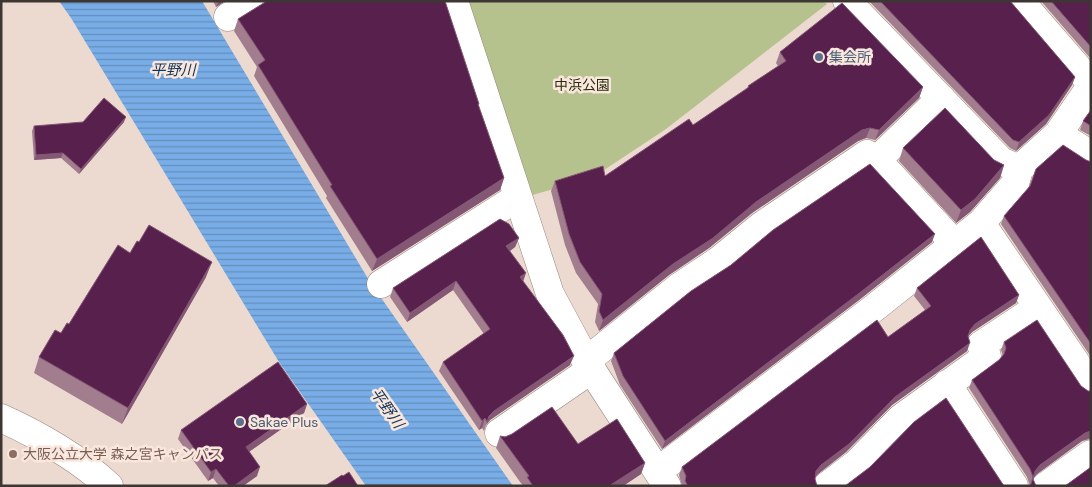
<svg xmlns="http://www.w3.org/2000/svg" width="1092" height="487" viewBox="0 0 1092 487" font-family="'DM Sans','Noto Sans JP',sans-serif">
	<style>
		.green { fill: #b6c28e }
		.water { fill: url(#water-rules) }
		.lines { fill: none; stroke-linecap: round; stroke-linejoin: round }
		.minor-casing { stroke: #96867d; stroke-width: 29 }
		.minor { stroke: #fff; stroke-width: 28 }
		.wall { fill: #a27d8e }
		.shaded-wall { fill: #845874 }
		.building { fill: #58204d; stroke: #845874 }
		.service-dot { fill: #5c6f8a; stroke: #f9e7dd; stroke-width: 2 }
		.education-dot { fill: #8d6e63; stroke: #f9e7dd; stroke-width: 2 }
		.labels { text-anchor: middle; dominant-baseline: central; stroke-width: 5; stroke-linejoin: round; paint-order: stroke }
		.service-label { font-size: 14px; fill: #4e5e75; stroke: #f9e7dd; text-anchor: start }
		.park-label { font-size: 14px; fill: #282e0d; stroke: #f9e7dd }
		.education-label { font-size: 14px; fill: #785e54; stroke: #f9e7dd; text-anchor: start }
		.water-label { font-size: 15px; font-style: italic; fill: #0e3459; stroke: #f9e7dd }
	</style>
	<defs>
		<pattern id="water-rules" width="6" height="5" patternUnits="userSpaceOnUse" patternTransform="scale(1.25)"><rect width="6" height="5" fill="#79ade7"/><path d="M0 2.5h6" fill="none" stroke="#648ebc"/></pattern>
	</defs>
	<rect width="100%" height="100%" fill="#ecdad0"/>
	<!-- green -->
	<path class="green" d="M467 1H824L827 4 666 129 592 178 529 196Z"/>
	<!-- water -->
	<path class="water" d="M59 1H202L370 282 513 486H366L279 362 71 18Z"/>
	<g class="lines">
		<!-- minor casing -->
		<g class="minor-casing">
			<path id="minor" d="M454 1 550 294 586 361 667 486
				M847 1 1001 161 1019 169
				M1020 1 1091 83
				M228 17 253 1
				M1058 134 1091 155
				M877 160 955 244
				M981 223 1091 385
				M381 284 518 197
				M586 361 679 287 718 261 761 226 867 154 877 160 941 98
				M947 384 1014 486
				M1 418C37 434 80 459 109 486
				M499 433 592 369
				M658 471 869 312 981 223 1015 184 1019 169 1058 134 1091 86
				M827 486 856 464 901 418 987 356 981 345 1037 308
				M1046 486 1091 454"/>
		</g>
		<!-- minor -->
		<use href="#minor" class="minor"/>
	</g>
	<!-- wall -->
	<path class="wall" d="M213 1H225L216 7Z
		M869 1H1010L1075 77 1072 85 1046 124 1016 151 1010 148Z
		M1041 1H1091V59Z
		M266 2 479 104 478 106 504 178 500 190 372 271 326 198 327 196 254 76 257 67 234 31 238 19Z
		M780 52 923 87 919 98 875 140 866 138 858 141 752 213 709 248 669 275 599 331 595 322 598 304 576 273 565 245 551 191 555 181 605 176 693 125 747 89 748 86 778 66 776 63Z
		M1091 110V136L1080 130 1083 121Z
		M124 122 79 174 61 158 34 160 32 131 34 126Z
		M903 148 994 160 1004 165 1000 178 970 212 956 223 899 161Z
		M1086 160 1091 162V357L1001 224 1004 216Z
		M519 238 515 247 510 251 523 282 570 365 490 420 486 425 484 431 482 428 479 430 439 371 443 362 484 334 453 290 407 322 390 297 393 288Z
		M932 242 859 300 662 449 620 385 611 361 614 353Z
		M130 253 206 277 122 424 34 373 39 357 69 324Z
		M917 288 1019 295 1016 303 972 332 968 336 967 351 892 405 846 452 818 474 815 477V479L817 486H682L679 475 682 467 888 337 925 310 914 296Z
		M1004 342 1081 386 1088 391H1091V439L1082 441 1037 474 1033 479 1036 486H1030L1027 477 969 388 972 380 999 360 1003 356 1001 350Z
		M307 404 304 413 249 452 257 476 243 486H219L213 478 208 481 178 439 181 430Z
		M500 436 578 444 645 463 641 474 623 486H523L496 448Z"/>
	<!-- shaded-wall -->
	<path class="shaded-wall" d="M219 1H225L216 7Z
		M1075 77 1072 85 1046 124 1016 151 1019 142Z
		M923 87 919 98 875 140 879 130Z
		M126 117 124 122 79 174 81 169Z
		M870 128 866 138 858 141 752 213 709 248 669 275 599 331 603 320 673 264 756 202 862 130Z
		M63 153 61 158 34 160 36 155Z
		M1004 165 1000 178 970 212 956 223 961 210Z
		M504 178 500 190 372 271 377 259Z
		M935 234 932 242 859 300 662 449 665 441Z
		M519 238 515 247 503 256 506 246Z
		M212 262 206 277 122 424 128 408Z
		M526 273 523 282 520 277Z
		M456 281 453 290 407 322 410 313Z
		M1019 295 1016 303 972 332 967 338 970 330 975 324Z
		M970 343 967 351 892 405 846 452 818 474 813 480 816 471 821 465 895 397Z
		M574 356 570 365 490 420 486 425 489 416 494 411Z
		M307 404 304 413 243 456 246 447Z
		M485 418 482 428 479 430 482 421Z
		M1091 431 1090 438 1082 441 1037 474 1032 479 1035 471 1040 465 1085 433Z
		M645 463 641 474 623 486H609Z
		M260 467 257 476 243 486H234Z
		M216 469 213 478 208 481 211 472Z"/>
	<!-- building -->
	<path class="building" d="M267 1H445L479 104H478L504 178 377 259 330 186 332 185 258 65 265 60 238 19Z
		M880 1H1010L1075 77 1049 115 1019 142 1013 140Z
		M1051 1H1091V47Z
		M842 3 923 87 879 130 870 128 862 130 756 202 713 238 673 264 603 320 599 311 602 294 580 262 569 234 555 181 603 166 605 176 689 119 693 125 749 87 748 86 786 61 780 52Z
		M104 98 126 117 81 169 63 153 36 155 34 126 83 122Z
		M945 108 994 160 1004 165 975 199 961 210 903 148Z
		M1091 110V126L1083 121Z
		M1063 145 1086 160 1091 162V344L1004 216 1030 186 1036 169Z
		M870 164 935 234 862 291 665 441 623 376 614 353 691 291 731 265 773 230Z
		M500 219 509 224 519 238 506 246 526 273 520 277 563 335 574 356 494 411 489 416 487 422 485 418 482 421 443 362 490 329 456 281 410 313 393 288Z
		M149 225 212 262 128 408 39 357 55 330 61 333 67 323 69 324 118 245 130 253 137 241 139 242Z
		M981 237 1019 295 975 324 970 330 968 336 970 343 895 397 849 444 821 465 816 471 815 479 817 486H688L685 481 686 476 682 467 877 320 888 337 931 306 917 288Z
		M1037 320 1081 386 1088 391H1091V431L1085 433 1040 465 1035 471 1033 479 1036 486H1030L1031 484 1033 477 1030 469 972 380 999 360 1004 354 1006 348 1004 342Z
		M278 362 307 404 246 447 260 467 234 486H229L216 469 211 472 181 430Z
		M946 398 1004 486H845L870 467 914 422Z
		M552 407 578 444 617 419 645 463 609 486H533L527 477 529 476 500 436 505 437 512 434Z
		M1091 467V486H1065Z
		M349 472 358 486H325L342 475 343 476Z"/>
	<!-- markers -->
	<g class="service-dot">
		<circle cx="819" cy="57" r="5"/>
		<circle cx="240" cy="422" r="5"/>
	</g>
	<circle class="education-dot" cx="13" cy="454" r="5"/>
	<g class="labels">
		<!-- service labels -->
		<g class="service-label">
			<text x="829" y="57">集会所</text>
			<text x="250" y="422">Sakae Plus</text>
		</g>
		<!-- park labels -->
		<g class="park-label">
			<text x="582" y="85">中浜公園</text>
		</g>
		<!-- education labels -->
		<g class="education-label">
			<text x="23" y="454">大阪公立大学 森之宮キャンパス</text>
		</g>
		<!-- water labels -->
		<g class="water-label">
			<text x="173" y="70">平野川</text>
			<text transform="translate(387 408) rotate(55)">平野川</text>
		</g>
	</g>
	<!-- border -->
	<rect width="1092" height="487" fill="none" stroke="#3d3632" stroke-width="5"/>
</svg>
